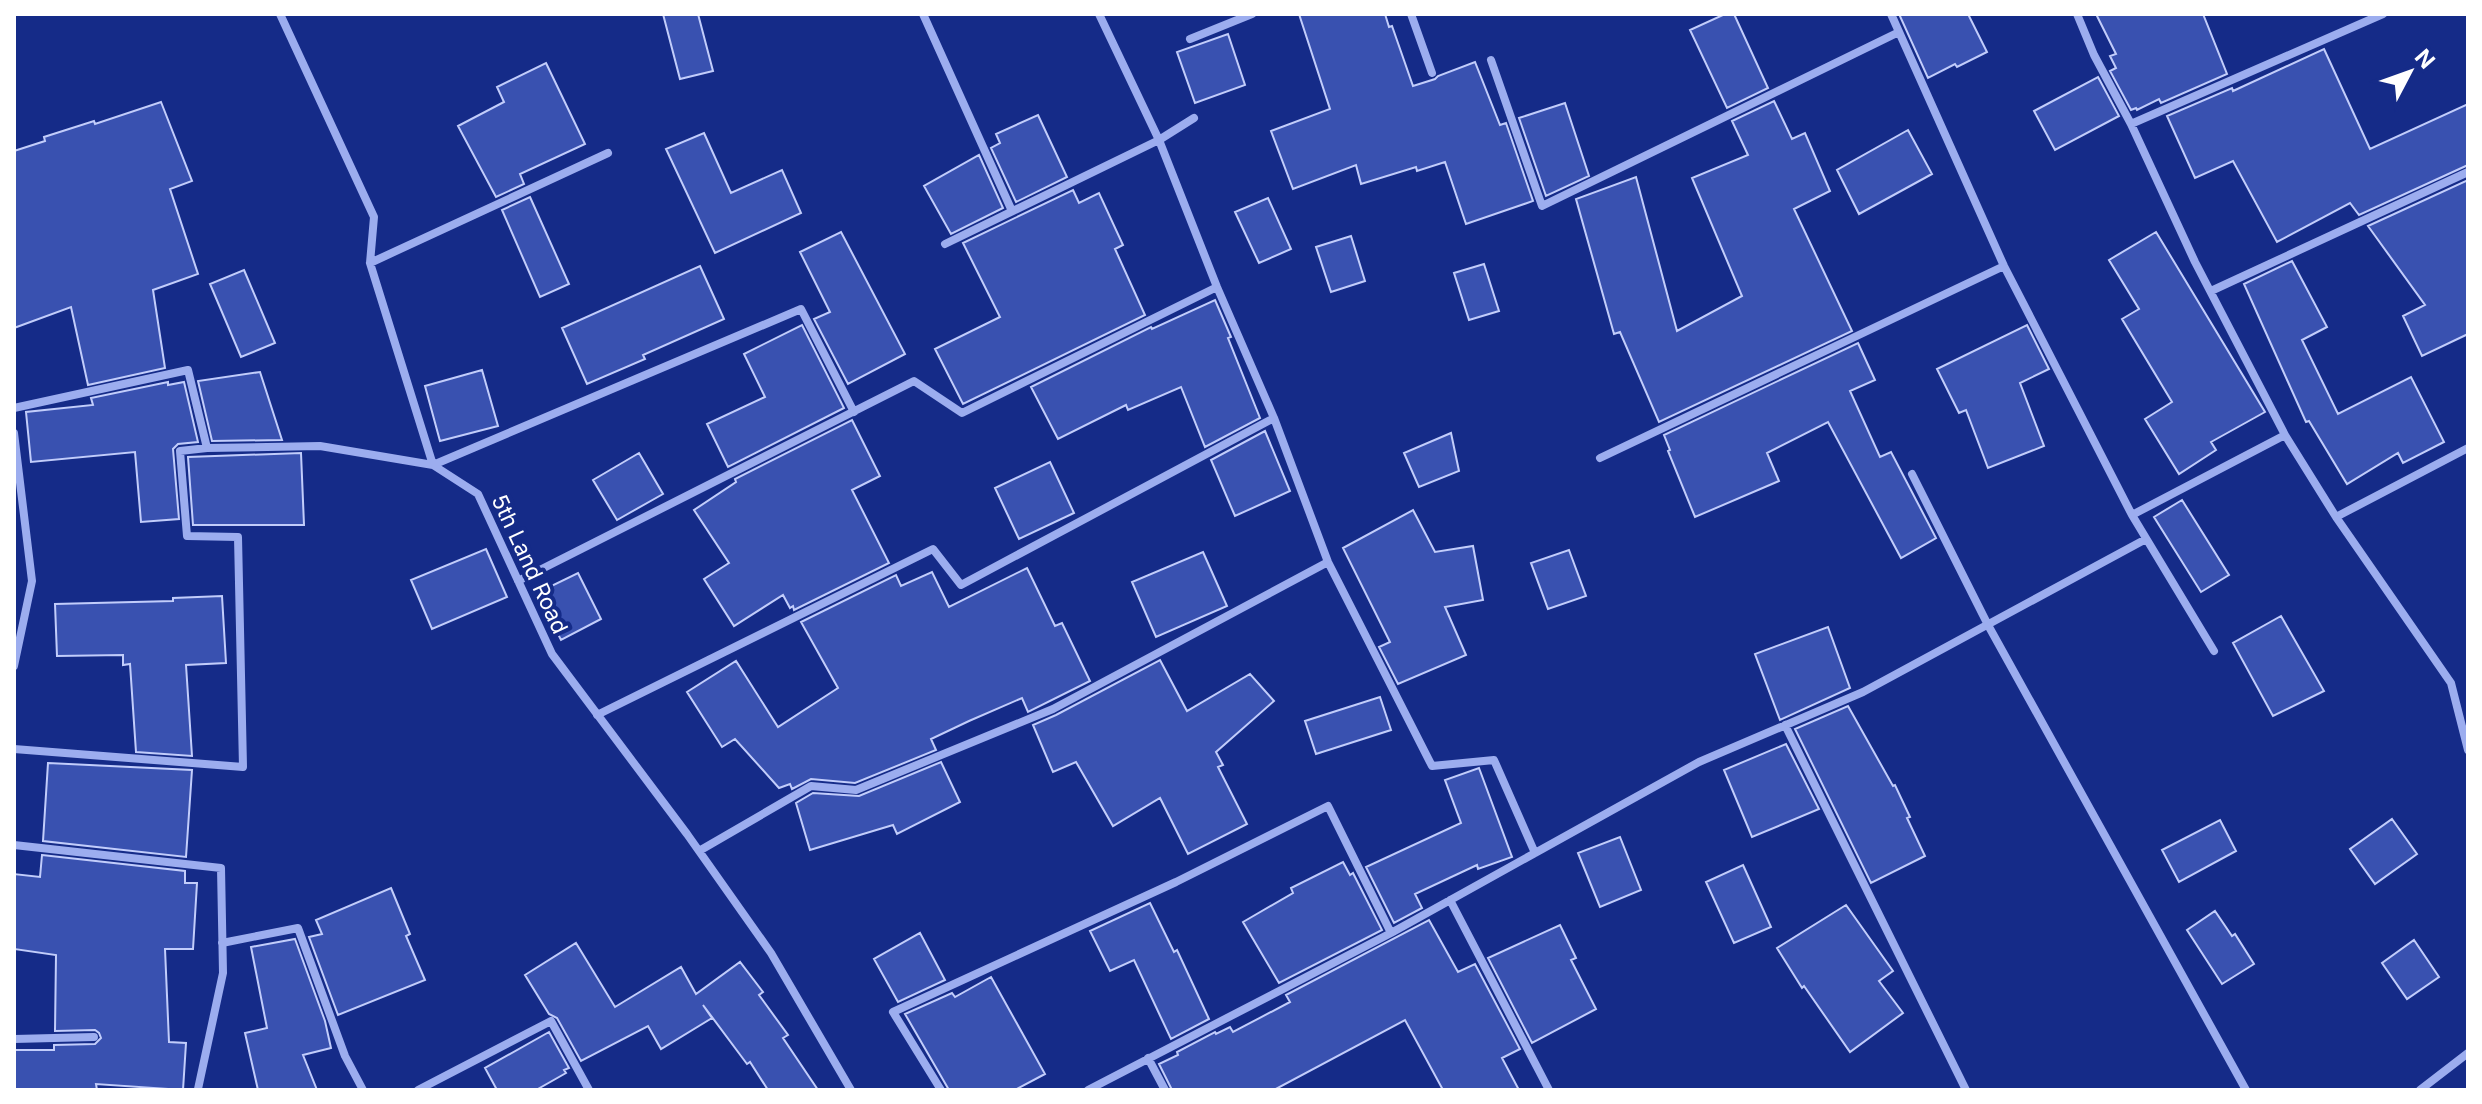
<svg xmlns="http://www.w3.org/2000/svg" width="2482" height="1104" viewBox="0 0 2482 1104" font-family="Inter,sans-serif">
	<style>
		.building { fill: #3951b0; stroke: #c2cdfb; stroke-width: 2 }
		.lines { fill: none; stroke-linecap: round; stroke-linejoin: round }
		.street { stroke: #9cadef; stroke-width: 8 }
		.labels { text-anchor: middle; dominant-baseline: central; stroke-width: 8; stroke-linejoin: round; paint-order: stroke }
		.street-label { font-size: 22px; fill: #fff; stroke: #152b88 }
	</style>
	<rect width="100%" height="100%" fill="#152b88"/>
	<!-- building -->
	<path class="building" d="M663 14H698L713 71 680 79Z
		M1299 14H1385L1389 27 1392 26 1413 86 1435 79 1438 76 1475 62 1500 125 1506 123 1533 201 1466 224 1445 162 1417 171 1416 167 1361 184 1356 165 1293 189 1271 131 1330 109Z
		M1725 14H1734L1768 88 1727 108 1690 30Z
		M1899 14H1968L1987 52 1957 67 1955 64 1928 78Z
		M2096 14H2203L2227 74 2161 103 2159 99 2137 110 2136 108 2131 110 2110 71 2116 68 2110 56 2116 54Z
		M1228 34 1245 85 1195 103 1177 52Z
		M2324 49 2370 149 2468 104V165L2359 215 2350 203 2277 242 2233 161 2195 178 2167 116 2232 88 2233 91Z
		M546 63 585 144 520 174 524 184 496 197 458 126 504 102 497 87Z
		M2098 77 2119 116 2055 150 2034 111Z
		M1774 101 1792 139 1805 133 1830 191 1794 209 1852 331 1659 422 1620 332 1614 334 1576 199 1636 177 1677 331 1742 296 1692 178 1748 155 1732 121Z
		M161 102 192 181 170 189 198 274 153 290 165 368 88 385 71 307 14 328V151L45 141 44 137 94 121 95 124Z
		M1565 103 1589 176 1546 196 1519 118Z
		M1038 115 1067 177 1016 202 991 148 1000 143 996 134Z
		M1908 130 1932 174 1859 214 1837 170Z
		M704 133 731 193 782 170 801 213 715 253 666 149Z
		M979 155 1003 208 951 234 924 186Z
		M2468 180V334L2422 356 2403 316 2425 305 2368 226Z
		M1073 190 1079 203 1099 193 1123 245 1115 249 1145 315 963 404 935 349 1000 317 963 243Z
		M530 197 569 284 540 297 502 210Z
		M1268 198 1291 249 1259 263 1235 212Z
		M841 232 905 354 848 384 814 319 830 312 800 252Z
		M2156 232 2265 412 2211 442 2216 450 2179 474 2145 419 2172 402 2122 319 2139 309 2109 260Z
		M1351 236 1365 281 1331 292 1316 247Z
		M2292 261 2327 327 2302 340 2338 414 2411 377 2444 442 2403 463 2398 453 2347 484 2309 421 2306 422 2244 284Z
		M1484 264 1499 311 1469 320 1454 273Z
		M700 266 724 319 643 355 645 359 587 384 562 328Z
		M244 270 275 343 241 357 210 284Z
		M1215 300 1231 337 1228 338 1260 418 1205 447 1181 387 1128 410 1126 405 1058 439 1031 387 1151 327 1152 329Z
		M802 325 844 408 728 467 707 424 765 397 744 354Z
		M2027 325 2049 369 2020 383 2044 446 1988 468 1966 410 1959 413 1937 369Z
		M1858 343 1875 380 1850 391 1880 457 1891 452 1936 538 1901 558 1828 422 1767 453 1779 481 1695 517 1668 451 1670 450 1664 435Z
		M482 370 498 426 440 441 425 386Z
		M260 372 282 440 212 441 198 381Z
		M168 382V385L184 382 198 442 178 444 173 449 179 519 141 522 135 452 31 462 26 412 93 405 91 398Z
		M852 420 880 476 852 490 889 563 794 610 793 606 790 608 783 595 734 626 704 579 729 563 694 510 736 482 735 479Z
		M1265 431 1290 491 1235 516 1211 460Z
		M1451 433 1459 471 1419 487 1404 453Z
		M301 453 304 525H193L188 457Z
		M639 453 663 494 617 520 593 480Z
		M1050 462 1074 513 1019 539 995 488Z
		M2182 500 2229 575 2201 592 2154 517Z
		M1413 510 1435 552 1473 546 1483 600 1445 607 1466 655 1398 684 1379 647 1390 642 1343 548Z
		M486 549 507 597 432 629 411 580Z
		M1569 550 1586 596 1548 609 1531 563Z
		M1203 552 1227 606 1156 637 1132 582Z
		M1027 568 1055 626 1062 623 1090 681 1028 712 1022 698 969 721 931 739 936 750 855 783 811 779 792 789 790 784 779 788 735 739 722 747 687 692 736 661 778 727 838 688 801 622 896 575 901 586 932 572 949 607Z
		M578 573 601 619 561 640 537 593Z
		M222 596 226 663 186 665 192 756 136 752 130 664 123 665V655L57 656 55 604 173 601V598Z
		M2281 616 2324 691 2273 716 2233 643Z
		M1828 627 1850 688 1780 720 1755 654Z
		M1160 660 1187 711 1250 674 1274 701 1216 752 1223 765 1218 767 1247 824 1188 854 1160 798 1113 826 1076 762 1053 772 1033 725 1056 715Z
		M1380 697 1391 730 1316 754 1305 721Z
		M1848 706 1893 786 1895 785 1910 817 1907 818 1925 856 1871 883 1795 729Z
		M1786 744 1819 809 1752 837 1724 770Z
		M941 762 960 802 897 834 893 825 810 850 796 803 813 793 859 796Z
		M48 763 192 770 186 857 43 841Z
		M1479 768 1512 857 1478 869 1477 865 1415 894 1422 908 1394 923 1366 867 1461 823 1445 780Z
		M2392 819 2417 854 2375 884 2350 849Z
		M2220 820 2236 851 2179 882 2162 850Z
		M1620 837 1641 890 1600 907 1578 853Z
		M42 855 185 871V883H197L193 949H165L169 1042 186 1043 183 1090 96 1084 97 1090H14V1050H54V1045L95 1044 101 1038 99 1033 95 1030 55 1031 56 955 14 949V874L40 877Z
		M1343 862 1350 875 1353 873 1382 930 1279 983 1243 922 1293 893 1291 888Z
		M1743 865 1771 927 1734 943 1706 882Z
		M391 888 410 934 406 936 425 980 338 1015 309 937 322 934 316 920Z
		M1150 903 1174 952 1177 950 1209 1019 1171 1039 1134 960 1110 971 1090 931Z
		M1846 905 1893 971 1879 981 1903 1013 1850 1052 1804 986 1802 988 1777 948Z
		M2215 911 2232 936 2235 934 2254 964 2222 984 2187 930Z
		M1429 920 1458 972 1475 964 1520 1049 1502 1058 1519 1090H1443L1405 1020 1274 1090H1172L1159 1064 1178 1055 1177 1052 1215 1032 1216 1034 1230 1027 1233 1032 1290 1002 1286 995Z
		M1560 925 1576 958 1571 960 1596 1009 1532 1043 1488 958Z
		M920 933 945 980 898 1002 874 959Z
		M295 939 325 1021 331 1048 303 1055 317 1090H258L245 1033 267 1028 251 947Z
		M2414 940 2439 977 2407 999 2382 963Z
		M576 943 615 1007 681 967 696 994 740 962 763 992 759 995 788 1035 783 1038 818 1090H768L750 1062 747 1064 703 1005 712 1018 661 1049 648 1026 581 1061 557 1018 549 1014 525 975Z
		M991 977 1045 1074 1015 1090H949L905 1014 952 993 955 997Z
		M549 1032 569 1068 564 1070 566 1073 536 1090H497L485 1068Z"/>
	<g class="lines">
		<!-- street -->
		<path class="street" d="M280 14 374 217 370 263 433 465 478 494 552 654 687 834 771 953 851 1090
			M923 14 1012 211
			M1099 14 1159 140 1217 287 1274 418 1328 562 1432 766 1494 760 1535 853
			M1411 14 1432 73
			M1891 14 2004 266 2132 515 2214 651
			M2077 14 2094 55 2131 124 2195 262 2285 435 2336 517 2451 683 2468 750
			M1190 39 1252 14
			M1491 60 1542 206 1899 32
			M2131 124 2383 14
			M945 244 1159 140 1194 118
			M370 263 608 153
			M2211 291 2468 172
			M14 408 188 370 207 448 320 446 433 465 801 309 854 412
			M14 433 32 581 14 666
			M1600 458 2004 266
			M1912 474 1988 625 2246 1090
			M2132 515 2285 435
			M2336 517 2468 448
			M518 581 914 381 962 413 1217 287
			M597 715 933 549 961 585 1274 418
			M1785 725 1966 1090
			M14 749 243 767 238 537 187 536 180 451 207 448
			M14 845 221 868 223 973 198 1089
			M699 851 811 786 856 790 1053 709 1328 562
			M1450 900 1549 1090
			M222 943 298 928 345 1056 363 1090
			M14 1039 94 1037
			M1148 1058 1165 1090
			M418 1090 551 1021 589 1090
			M941 1090 893 1012 1176 882 1328 806 1391 933
			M1088 1090 1391 933 1699 762 1863 692 2146 539
			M2420 1090 2468 1053"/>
	</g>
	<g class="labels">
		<!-- street labels -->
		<g class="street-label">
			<text transform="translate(530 564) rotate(65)">5th Land Road</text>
		</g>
	</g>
	<!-- border -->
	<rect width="2482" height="1104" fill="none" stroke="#ffffff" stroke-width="32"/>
	<!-- north arrow -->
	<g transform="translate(2410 72) rotate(49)" stroke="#152b88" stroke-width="6" paint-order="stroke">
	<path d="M0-6L14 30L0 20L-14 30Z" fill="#ffffff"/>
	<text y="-12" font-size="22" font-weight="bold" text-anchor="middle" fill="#ffffff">N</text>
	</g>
</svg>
